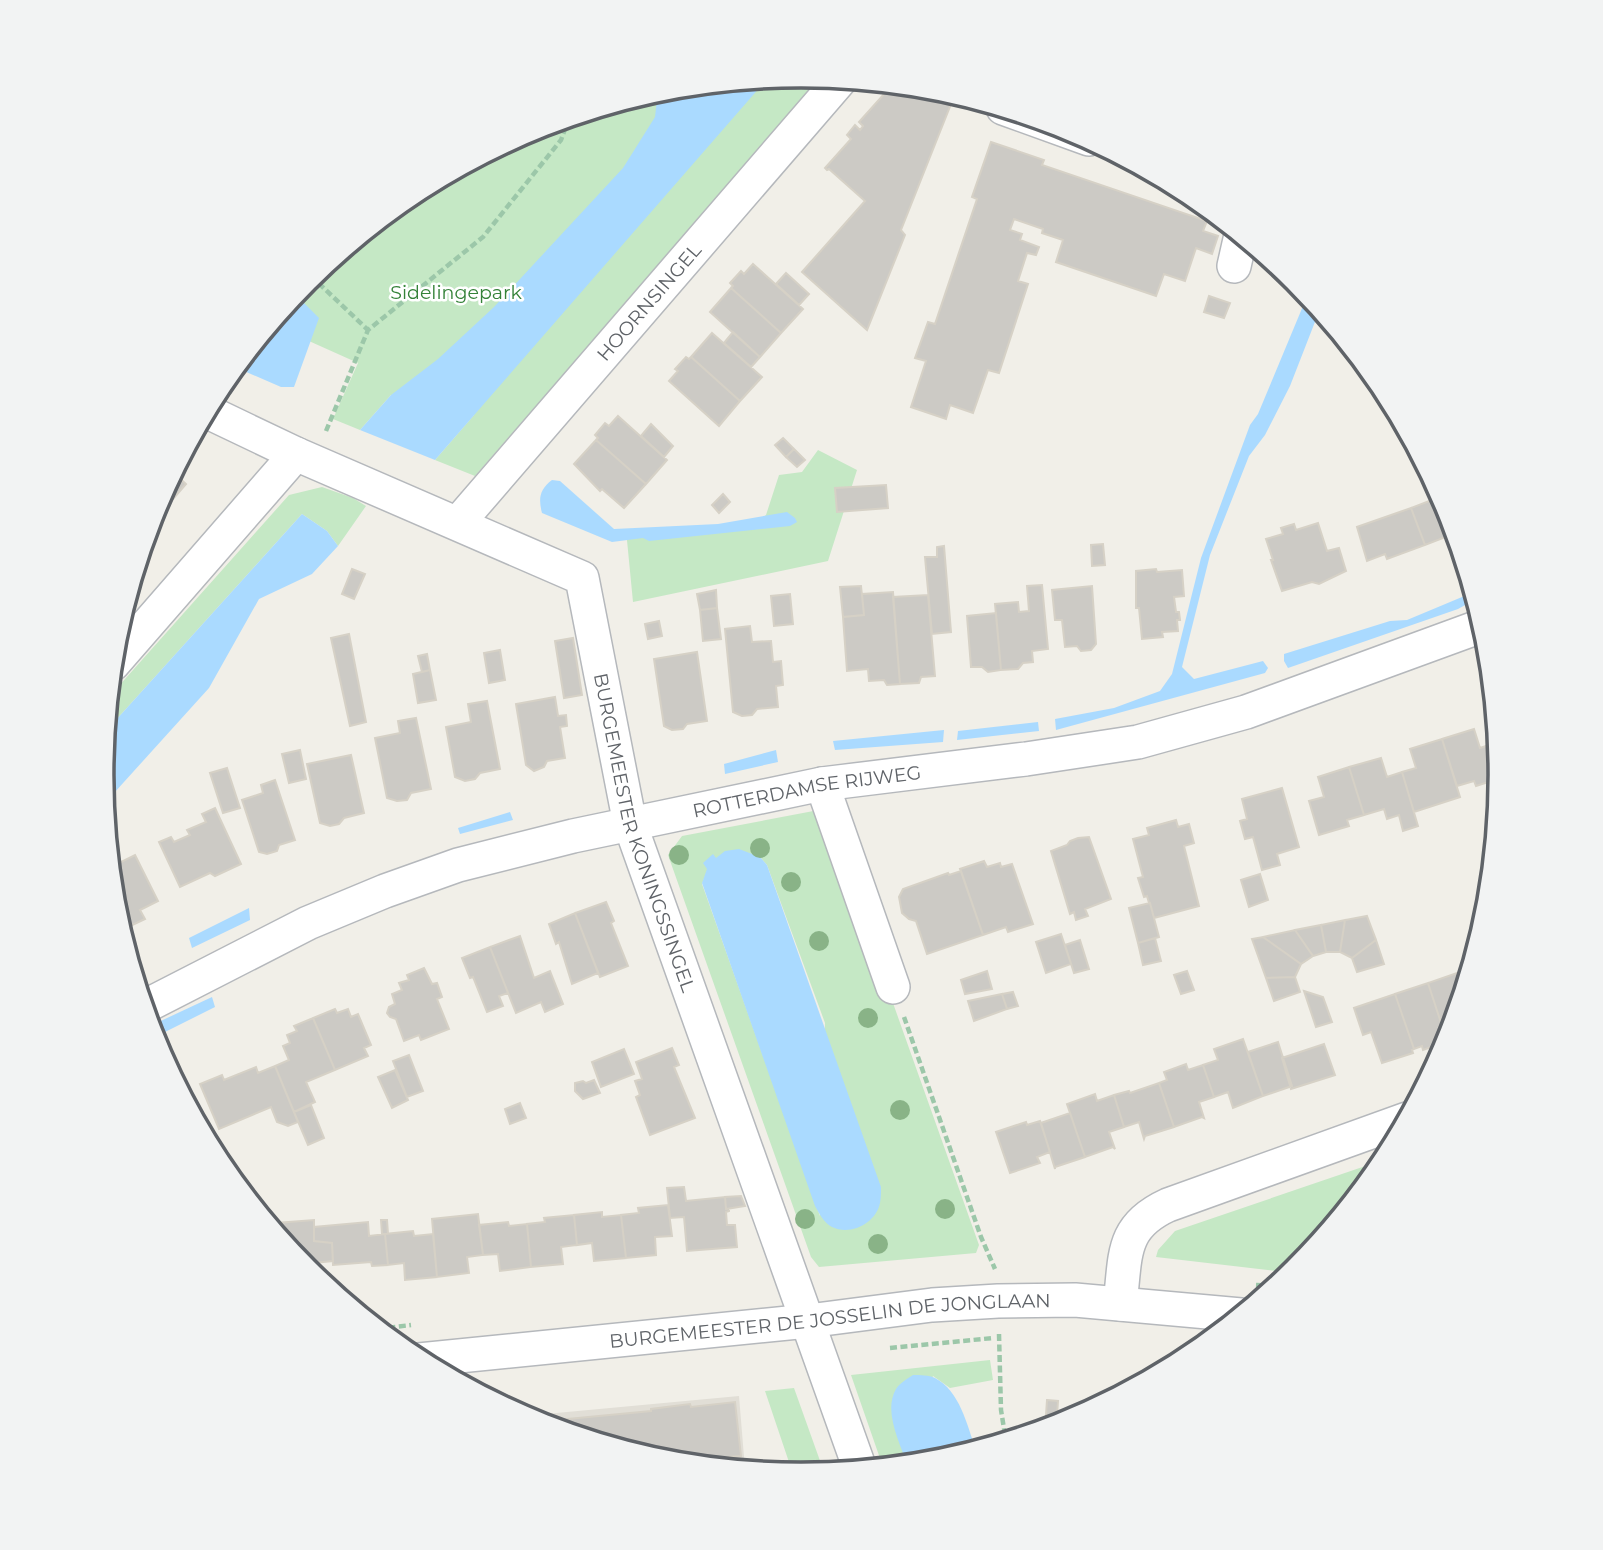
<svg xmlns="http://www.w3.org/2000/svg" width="1603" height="1550" viewBox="0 0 1603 1550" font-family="Montserrat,sans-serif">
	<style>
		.education { fill: #e1ded6 }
		.green { fill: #c5e8c5; fill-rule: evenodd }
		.water { fill: #aadaff }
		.building { fill: #cccac5; stroke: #d6d1c6; stroke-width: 2 }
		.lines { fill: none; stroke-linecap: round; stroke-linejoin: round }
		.minor-casing { stroke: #b5b8bc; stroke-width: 36 }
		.path { stroke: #9cc7a9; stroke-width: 4.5; stroke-dasharray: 7 3.5; stroke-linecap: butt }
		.minor { stroke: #fff; stroke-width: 33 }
		.tree { fill: #89b387 }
		.labels { text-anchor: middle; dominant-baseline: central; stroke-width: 5; stroke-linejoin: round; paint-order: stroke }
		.park-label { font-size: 19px; fill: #348238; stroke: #fff }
		.street-label { font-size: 19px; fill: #5f6368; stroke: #fff }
		.rim { fill: none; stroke: #5f6368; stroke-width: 3.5 }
	</style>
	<rect width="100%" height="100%" fill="#f1efe8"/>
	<!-- education -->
	<path class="education" d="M739 1396 745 1469 665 1461 533 1421 524 1416Z"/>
	<!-- green -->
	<path class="green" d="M801 75 824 77 475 476 435 460 474 415 391 395 360 430 333 419 358 363 271 324 307 280 413 193 534 128 665 89Z
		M818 450 857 470 828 561 633 602 626 530 750 527 766 515 779 475 802 472Z
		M322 487 353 498 366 506 338 546 327 531 302 514 106 731 109 697 289 495Z
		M824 809 979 1245 976 1253 819 1267 811 1257 668 855 682 836ZM713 855 715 858 760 857 767 865 825 1023 820 1216 702 884Z
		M1386 1159 1293 1273 1156 1257 1158 1250 1175 1231Z
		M990 1360 993 1380 950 1388 933 1376 901 1445 907 1464 883 1467 851 1375Z
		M794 1388 824 1472 793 1474 765 1391Z"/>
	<!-- water -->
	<path class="water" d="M767 79 435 460 360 430 391 395 438 359 494 307 623 168 655 117 658 91Z
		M295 294 319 318 294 387H281L235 367Z
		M1308 294 1320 309 1290 386 1265 435 1249 456 1210 555 1182 667 1194 679 1263 661 1268 668 1265 673 1056 730 1055 719 1114 708 1160 691 1172 674 1201 558 1250 425 1258 414Z
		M552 480 560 481 614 529 718 524 787 512 795 518 797 522 790 526 649 541 643 538 612 542 542 513C538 498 540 489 552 480Z
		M302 514 327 531 338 546 312 574 259 599 209 688 105 803 102 775 106 731Z
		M1474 592 1476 599 1458 609 1288 668 1284 661V654L1390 621 1407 620Z
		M1038 722 1039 731 957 740 958 731Z
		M944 730 943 742 835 750 833 741Z
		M776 750 778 762 725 774 724 764Z
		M510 812 513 820 460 834 458 828Z
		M739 849 760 857 767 865 881 1187C881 1192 881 1198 880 1203 876 1223 851 1236 832 1227 824 1223 819 1213 815 1206L702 883 707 869 703 863 713 854 716 858 725 851Z
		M249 908 250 920 192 948 189 938Z
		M212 997 215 1007 153 1038 150 1026Z
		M913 1375C920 1375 929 1375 935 1378 960 1391 967 1425 976 1450L938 1461 907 1464C900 1443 883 1411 896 1389 900 1383 907 1379 913 1375Z"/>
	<!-- building -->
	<path class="building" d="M893 84 938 89 955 94 901 230 905 235 867 330 802 272 865 201 829 169 827 170 825 168 851 139 847 135 855 125 860 130 863 126 859 122Z
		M991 142 1044 160 1042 165 1207 221 1203 231 1218 236 1212 254 1196 248 1185 281 1164 274 1156 296 1056 262 1063 240 1042 233 1043 229 1014 219 1010 230 1022 234 1020 240 1039 247 1036 255 1027 253 1018 281 1028 284 999 373 988 370 973 413 950 405 946 419 911 407 926 361 915 358 928 322 935 324 977 199 972 197Z
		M753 264 803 309 781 333 731 288 733 286 730 283 741 271 744 274Z
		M786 273 809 294 799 305 776 284Z
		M731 288 781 333 760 357 710 312Z
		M1209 296 1230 303 1224 318 1204 312Z
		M733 332 760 357 751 367 724 343Z
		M712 333 762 377 740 401 691 357Z
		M686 357 689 359 691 357 740 401 719 426 669 381 678 371 675 369Z
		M618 416 667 460 646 484 596 440 598 438 595 435 605 423 609 426Z
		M651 424 673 446 664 457 641 436Z
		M783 438 794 449 786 457 775 445Z
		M596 440 646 484 624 508 602 489 600 491 574 464Z
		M794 449 805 460 797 467 786 457Z
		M174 473 186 484 154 521 152 519 155 507Z
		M886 485 888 508 837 512 835 488Z
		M723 494 730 502 719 513 712 505Z
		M1442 496 1456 533 1425 545 1411 508Z
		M1411 508 1425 545 1387 559 1385 554 1367 561 1357 527Z
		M1318 523 1327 551 1339 548 1346 571 1319 584 1312 582 1282 591 1271 560H1273L1266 539 1283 534 1281 528 1294 524 1296 530Z
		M1103 544 1105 565 1092 566 1091 545Z
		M944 546 951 632 932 634 925 557H937V547Z
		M352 569 365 574 354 599 342 594Z
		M1156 569 1157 572 1182 570 1184 596 1174 597 1176 612H1179L1180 620H1177L1178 631 1162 632 1163 637 1142 639 1139 608H1136V571Z
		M1042 585 1048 649 1032 651 1033 662 1023 663 1018 669 1001 670 995 604 1018 602 1019 612 1029 611 1027 586Z
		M861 586 864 615 843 617 840 587Z
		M1092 586 1096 644 1091 650 1081 651 1077 646 1065 647 1062 620H1055L1052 590Z
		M716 590 717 608 700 610 697 594Z
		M893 592 900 684 887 685 884 680 869 681 868 669 847 671 843 617 864 615 862 594Z
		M790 594 793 624 774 626 771 596Z
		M928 595 935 676 921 677 919 683 900 684 893 597Z
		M717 608 721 639 703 641 700 610Z
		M996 613 1001 670 988 672 982 667H971L967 616Z
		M659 621 662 636 648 639 645 624Z
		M750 626 752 642 771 641 773 662 781 661 783 685 776 686 778 707 757 709 752 715 742 716 733 712 725 629Z
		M349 634 366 722 350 726 331 638Z
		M573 638 582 695 564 698 555 641Z
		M500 650 505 680 489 683 484 653Z
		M697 652 707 721 687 724 683 729 672 730 664 726 654 659Z
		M427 654 430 670 422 672 418 656Z
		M430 670 436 700 418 703 413 674Z
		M555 697 558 716 566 715 567 726 560 727 565 758 547 761 544 767 534 771 526 765 516 704Z
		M487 701 500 769 480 773 475 779 465 781 455 777 446 727 471 722 468 704Z
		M416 718 431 789 411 793 407 800 397 801 387 798 375 738 400 733 398 721Z
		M1474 729 1480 748 1495 743 1500 759 1501 778 1476 786 1474 781 1457 786 1442 739Z
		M1442 739 1460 797 1414 812 1402 772 1416 768 1410 749Z
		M300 750 306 779 289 783 282 754Z
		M351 755 364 813 344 818 339 824 330 826 320 823 307 764Z
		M1381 758 1387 777 1402 772 1418 826 1403 831 1399 815 1387 819 1384 809 1364 815 1349 767Z
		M1349 767 1364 815 1347 820 1349 826 1319 835 1309 801 1324 797 1318 777Z
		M227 768 240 808 223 813 210 773Z
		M275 780 295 840 279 845 277 851 267 854 259 852 242 800 263 793 261 785Z
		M1282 788 1299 847 1277 854 1280 865 1262 870 1253 837 1245 839 1240 821 1247 819 1242 799Z
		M215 808 241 864 215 876 210 873 180 887 159 842 171 837 174 842 190 835 187 830 206 822 202 814Z
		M1176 820 1178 827 1189 824 1194 843 1184 846 1199 906 1154 918 1150 903H1149L1147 896 1144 897 1138 878 1143 877 1133 839 1149 835 1147 828Z
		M1089 837 1111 899 1085 909 1088 916 1076 920 1074 912 1070 914 1051 851 1067 845 1070 841 1078 838Z
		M135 855 158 901 140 910 145 919 128 927 132 937 124 941 115 911 112 878 115 876 111 867Z
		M984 861 987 867 1000 863 1001 867 1012 864 1033 924 1008 932 1006 927 983 935 960 869Z
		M961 871 983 935 927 954 916 921 909 919 902 913 899 897 903 889 948 873 949 875Z
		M1260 874 1268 900 1249 907 1241 880Z
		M606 902 614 921 611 923 628 966 600 977 575 913Z
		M1150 903 1159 937 1138 943 1129 908Z
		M575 913 598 973 572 984 559 942 556 944 549 924Z
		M1367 916 1376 940 1352 958 1340 952 1345 920Z
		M1345 920 1340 952H1326L1321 925Z
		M1321 925 1326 952 1313 956 1295 930Z
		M1295 930 1313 956 1301 964 1263 937Z
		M1061 934 1071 964 1046 973 1036 942Z
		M520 936 534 978 550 971 563 1004 545 1012 541 1002 516 1013 490 947Z
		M1263 937 1301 964 1295 977 1266 978 1252 939Z
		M1155 938 1161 961 1143 965 1138 943Z
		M1080 940 1089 969 1074 973 1065 945Z
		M1376 940 1384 964 1357 972 1352 958Z
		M490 947 508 993 499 996 503 1006 487 1012 473 977 470 978 462 958Z
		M424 968 432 984 437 983 442 997 437 999 449 1029 421 1040 419 1035 404 1041 396 1019 390 1017 387 1013 389 1007 395 1004 392 994 402 990 399 983 409 980 407 975Z
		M1471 968 1464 991 1457 973Z
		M987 971 992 989 965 994 961 980Z
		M1187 971 1194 990 1181 994 1174 975Z
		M1457 973 1464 991 1450 1037 1446 1038 1428 983Z
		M1295 977 1300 992 1274 1001 1266 978Z
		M1428 983 1446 1038 1442 1039 1443 1043 1423 1050 1422 1046 1414 1049 1395 994Z
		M1304 991 1323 997 1332 1022 1316 1027Z
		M1013 992 1018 1006 1007 1009 1002 994Z
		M1002 994 1007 1009 974 1021 968 1001Z
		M1395 994 1414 1049 1412 1050 1413 1053 1382 1063 1371 1032 1363 1035 1354 1008Z
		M335 1009 337 1013 348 1009 351 1017 358 1014 371 1045 364 1048 368 1056 335 1070 313 1018Z
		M313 1018 335 1070 306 1082 315 1102 294 1112 275 1066 289 1060 283 1046 290 1043 287 1035 297 1031 294 1026Z
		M1243 1039 1263 1096 1233 1108 1228 1092 1214 1097 1203 1065 1218 1060 1214 1049Z
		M1278 1042 1292 1086 1263 1096 1248 1052Z
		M1324 1044 1335 1075 1291 1089 1282 1058Z
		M672 1048 679 1065 674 1067 695 1118 650 1135 636 1097 640 1095 635 1081 642 1079 636 1062Z
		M624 1049 634 1074 601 1087 592 1062Z
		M409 1055 423 1091 407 1097 393 1061Z
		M1186 1064 1188 1070 1203 1065 1214 1097 1199 1102 1204 1118 1202 1117 1174 1127 1159 1083 1167 1080 1164 1072Z
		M275 1066 298 1122 288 1126 277 1122 271 1107 219 1129 200 1084 222 1075 224 1080 256 1067 258 1073Z
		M395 1070 408 1100 392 1108 378 1077Z
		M594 1080 600 1093 583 1099 575 1091V1083L583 1081 586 1083Z
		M1159 1083 1174 1127 1145 1136 1144 1139 1139 1122 1124 1127 1114 1095 1129 1091 1130 1093Z
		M1095 1094 1097 1101 1114 1095 1124 1127 1109 1132 1115 1149 1113 1147 1085 1157 1067 1104Z
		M520 1103 526 1118 510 1124 505 1109Z
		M311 1105 324 1138 308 1145 294 1112Z
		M1070 1113 1085 1157 1055 1167V1169L1041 1123Z
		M1040 1121 1050 1152 1037 1157 1040 1163 1010 1173 996 1132 1026 1122 1027 1125Z
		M684 1187 686 1201 725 1197 726 1209H729V1211L726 1212 727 1225H735L737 1247 687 1251 684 1217 670 1218 667 1188Z
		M741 1196 745 1206 726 1209 725 1197Z
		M668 1205 672 1236 655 1237 656 1255 626 1258 621 1215 639 1213 638 1208Z
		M602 1212V1217L621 1215 626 1258 594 1261 592 1243 577 1245 574 1215Z
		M478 1214 483 1255 467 1257 469 1273 437 1277 432 1219Z
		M574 1215 577 1245 561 1247 563 1264 531 1267 527 1224 545 1222 544 1218Z
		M314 1220V1241L332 1243 333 1261 302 1264 277 1234 276 1223Z
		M381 1220H387L388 1234H382Z
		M368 1222 369 1236 385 1234 388 1265 372 1266 371 1262 333 1265 332 1243 314 1241V1227Z
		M508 1222 509 1226 527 1224 531 1267 500 1271 498 1254 483 1255 479 1225Z
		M413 1231 414 1236 433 1234 437 1277 405 1280 404 1263 388 1265 385 1234Z
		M1047 1400 1058 1401 1057 1416 1046 1415Z
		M735 1402 741 1456 702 1459 703 1465 665 1461 536 1422 651 1411V1409L690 1404 691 1407Z"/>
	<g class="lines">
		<!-- minor casing -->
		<g class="minor-casing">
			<g id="minor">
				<path d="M1003 108 1089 139"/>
				<path d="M1234 266 1241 235"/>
				<path id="s1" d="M206 411 296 454 582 578 630 824 860 1469"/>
				<path id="s2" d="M458 523 841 79"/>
				<path d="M113 664 296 454"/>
				<path d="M822 784 893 987"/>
				<path id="s3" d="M144 1007 308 923 385 891 458 865 573 836 822 784 1026 759 1138 742 1246 712 1484 625"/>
				<path d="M1120 1304C1126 1256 1120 1227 1168 1205L1407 1119"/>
				<path id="s4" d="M419 1360 808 1321 932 1305 998 1301 1075 1300 1241 1315"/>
			</g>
		</g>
		<!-- path -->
		<path class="path" d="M311 276 368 330
			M326 431 368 330 483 237 561 140 569 118
			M904 1017 981 1237 995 1269
			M1256 1285 1276 1286
			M378 1329 411 1325
			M999 1334 1001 1410 1006 1441
			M890 1348 993 1338"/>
		<!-- minor -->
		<use href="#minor" class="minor"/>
	</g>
	<!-- trees -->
	<g class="tree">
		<circle cx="760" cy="848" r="10"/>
		<circle cx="679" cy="855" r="10"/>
		<circle cx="791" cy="882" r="10"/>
		<circle cx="819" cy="941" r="10"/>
		<circle cx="868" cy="1018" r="10"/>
		<circle cx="900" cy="1110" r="10"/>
		<circle cx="945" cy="1209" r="10"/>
		<circle cx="805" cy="1219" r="10"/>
		<circle cx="878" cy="1244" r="10"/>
	</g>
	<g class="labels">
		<!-- park labels -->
		<g class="park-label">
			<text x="456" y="292">Sidelingepark</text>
		</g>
		<!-- street labels -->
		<g class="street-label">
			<text stroke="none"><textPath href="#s2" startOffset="292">HOORNSINGEL</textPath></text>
			<text stroke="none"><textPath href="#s3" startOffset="702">ROTTERDAMSE RIJWEG</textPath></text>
			<text stroke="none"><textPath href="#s1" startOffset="674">BURGEMEESTER KONINGSSINGEL</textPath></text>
			<text stroke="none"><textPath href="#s4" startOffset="413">BURGEMEESTER DE JOSSELIN DE JONGLAAN</textPath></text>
		</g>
	</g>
	<!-- crop -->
	<path d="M0 0H1603V1550H0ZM114 775a687 687 0 1 1 1374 0a687 687 0 1 1-1374 0Z" fill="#f2f3f3" fill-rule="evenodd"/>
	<path class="rim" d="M114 775a687 687 0 1 1 1374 0a687 687 0 1 1-1374 0Z"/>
</svg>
